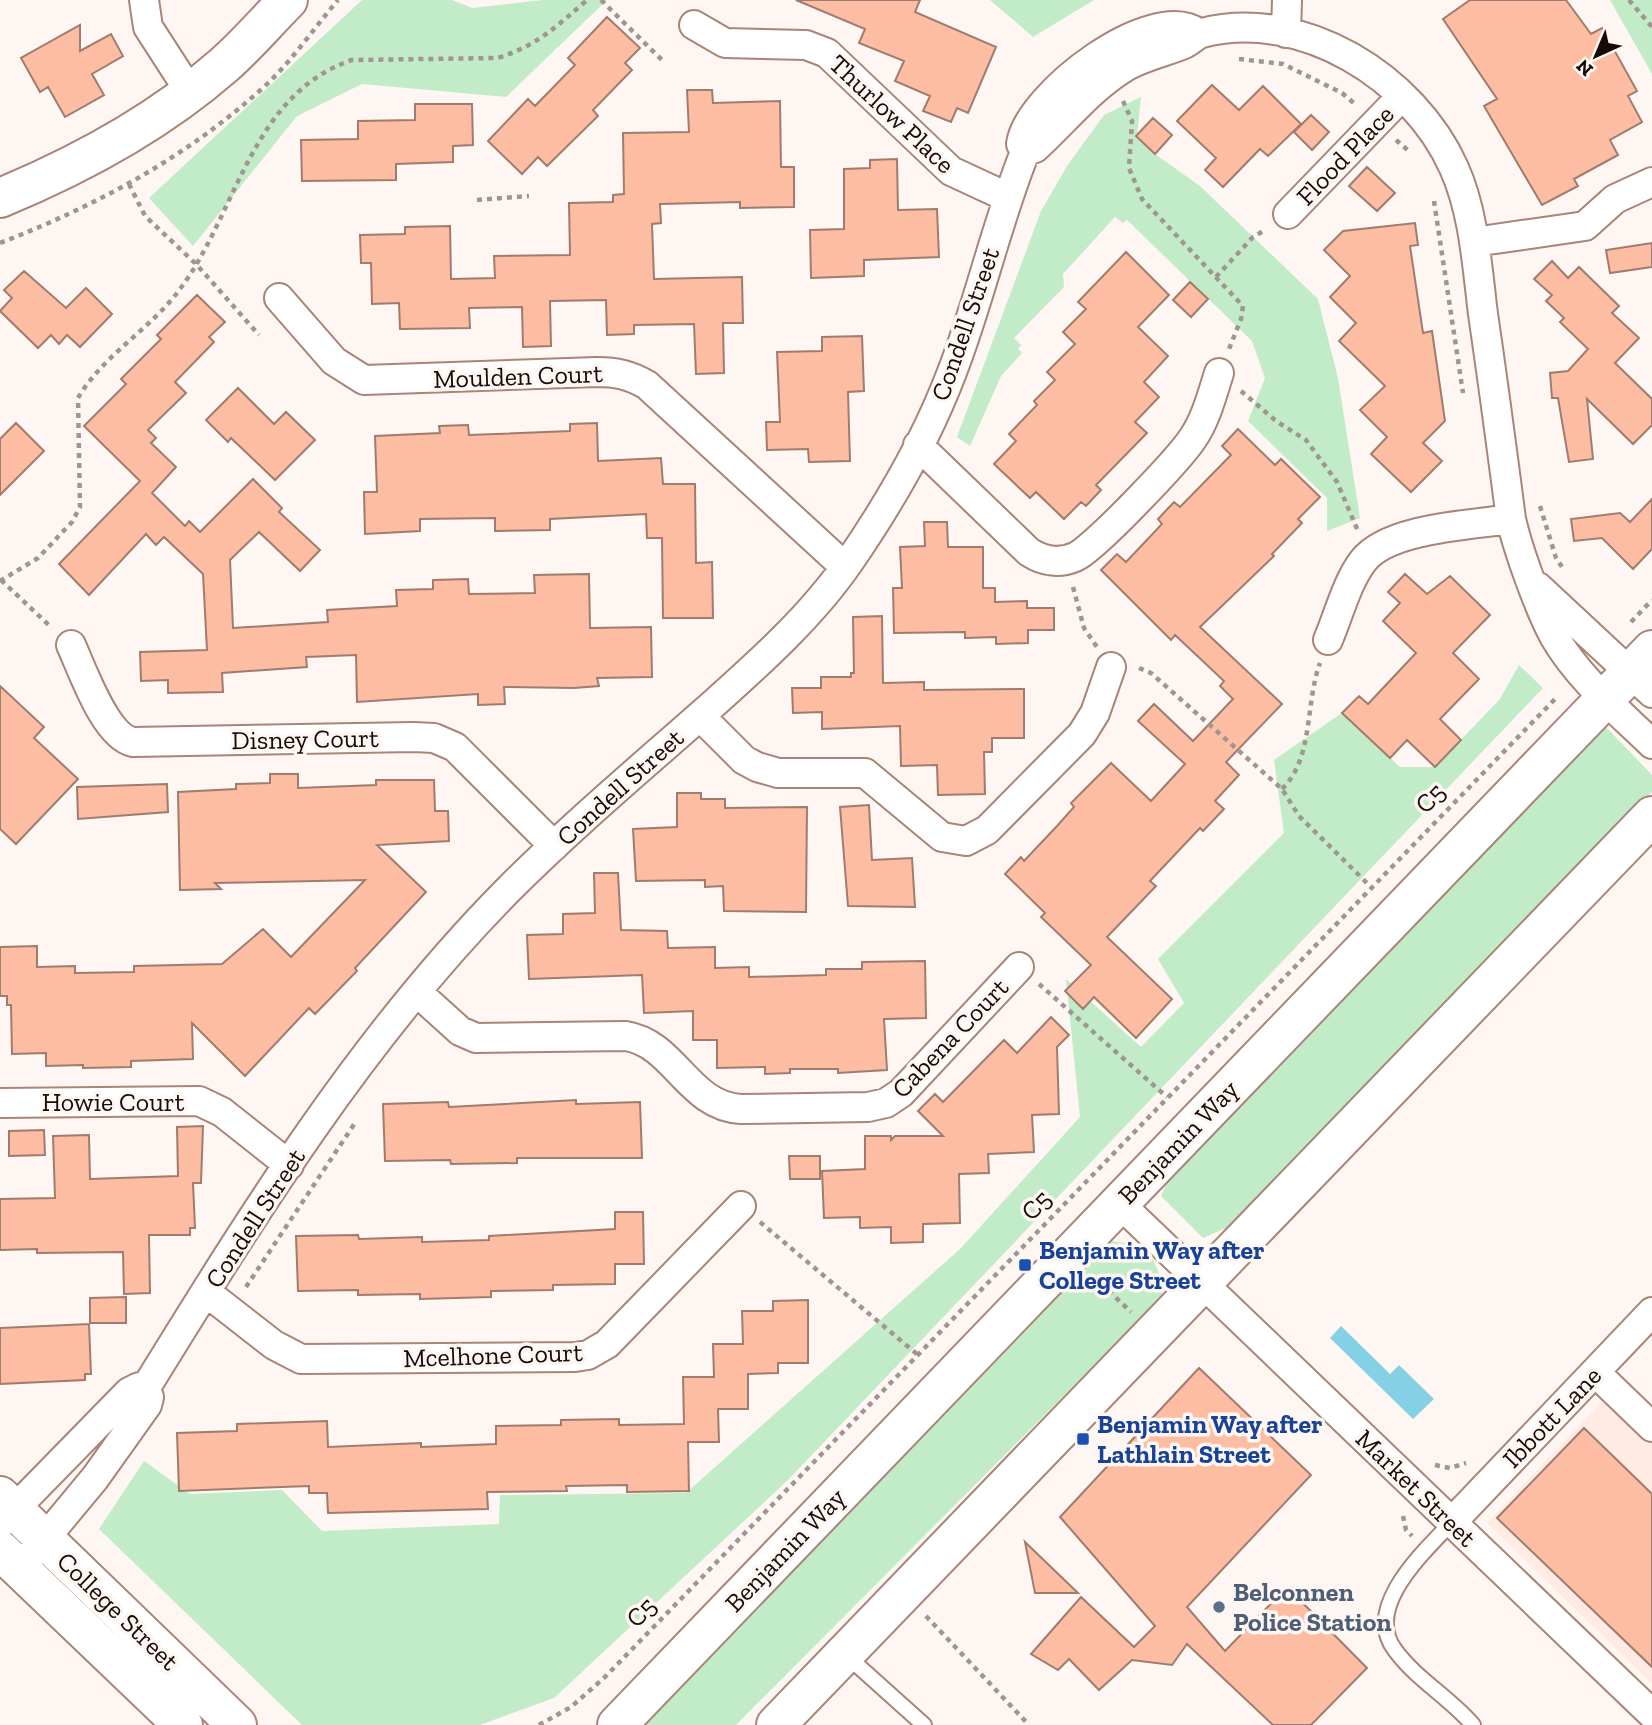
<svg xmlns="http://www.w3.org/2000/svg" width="1652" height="1725" viewBox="0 0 1652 1725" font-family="'Zilla Slab',serif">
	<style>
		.built { fill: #ffebe4 }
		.green { fill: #c2ecc7 }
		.water { fill: #84d1e6 }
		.building { fill: #fcbda2; stroke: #9f7c6e; stroke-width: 2 }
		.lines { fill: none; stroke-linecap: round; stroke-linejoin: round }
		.lane-casing { stroke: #a88576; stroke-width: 18 }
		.street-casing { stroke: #a88576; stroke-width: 32 }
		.secondary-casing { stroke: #a88576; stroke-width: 42 }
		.path { stroke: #9f9591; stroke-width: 4.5; stroke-dasharray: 5 5; stroke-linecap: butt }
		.lane { stroke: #fff; stroke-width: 14 }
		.street { stroke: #fff; stroke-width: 28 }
		.secondary { stroke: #fff; stroke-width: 38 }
		.transit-dot { fill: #1a4fb4; stroke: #fef6f2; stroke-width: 2.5 }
		.service-dot { fill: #5c6f8a; stroke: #fef6f2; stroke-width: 2.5 }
		.labels { text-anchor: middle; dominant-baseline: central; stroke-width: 7; stroke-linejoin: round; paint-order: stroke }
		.street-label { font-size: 26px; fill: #160a06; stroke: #fef6f2 }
		.transit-label { font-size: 26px; font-weight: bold; fill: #164399; stroke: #fef6f2; text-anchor: start }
		.service-label { font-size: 26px; font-weight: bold; fill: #4e5e75; stroke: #fef6f2; text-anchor: start }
	</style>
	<rect width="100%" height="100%" fill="#fef6f2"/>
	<!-- built -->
	<path class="built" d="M1607 1396 1652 1439V1684L1487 1523Z"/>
	<!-- green -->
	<path class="green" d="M362 0H452L472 8 542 0H607L506 97 362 84 297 116 193 246 149 198Z
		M990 0H1094L1033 37Z
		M1610 0H1652V74Z
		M1141 97 1137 136 1155 154 1200 186 1318 299 1338 378 1360 518 1327 531V498L1248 421 1265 378 1252 341 1127 220 1123 223 1115 217 1063 274 1064 287 1014 338 1021 345 1018 349 1022 353 1001 376 970 446 957 437 1041 211 1067 166 1104 115Z
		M1519 665 1543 688 787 1481 554 1698 480 1725H302L99 1529 144 1461 190 1494 282 1490 322 1531 499 1524 500 1495 686 1493 960 1249 1080 1117 1066 979 1141 1047 1184 1003 1158 959 1284 833 1274 760 1342 713 1400 767H1435L1500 699Z
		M1606 727 1652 775V792L1235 1224 1203 1238 1161 1196 1171 1174Z
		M1104 1240 1147 1246 1167 1292 736 1725H642Z"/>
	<!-- water -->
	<path class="water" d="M1341 1326 1390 1374 1399 1365 1434 1399 1413 1419 1330 1338Z"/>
	<!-- building -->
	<path class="building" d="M796 0H920L915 12 996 47 968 113 957 108 951 122 923 111 930 96 895 81 904 61 859 43 865 29Z
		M1470 0H1566L1591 34 1602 28 1637 91 1628 96 1642 122 1610 140 1618 155 1574 179 1578 186 1542 205 1484 106 1497 99 1443 19Z
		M607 17 640 48 625 63 632 70 593 110 598 116 547 166 538 157 522 174 488 141 528 99 535 106 575 65 568 58Z
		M80 25V51L111 34 123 56 92 74 104 95 65 117 48 87 40 92 21 58Z
		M1212 85 1239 110 1263 86 1301 124 1268 156 1260 149 1223 187 1205 170 1216 158 1177 121Z
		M687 90H712L713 103 780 101 781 167H794V207L740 208V202L660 204 661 223 652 224 654 279 742 277 743 323H723L724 373 696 374 694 324 634 325V334L607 335 606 300 550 301 551 346 523 347 522 307 469 308 470 328 400 329 399 303 372 304 371 263H361L360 235 405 234V227L450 226 451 279 495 278 494 256 570 255 569 203 613 202V195L624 194 623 133 689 132Z
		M415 104H472L473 145 453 146V162L396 164V180L302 181 301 140 358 139V121L415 120Z
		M1311 115 1329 132 1312 150 1294 132Z
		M1153 118 1172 135 1155 154 1136 136Z
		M897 159 898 210 937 209 939 257 864 260V276L811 278 810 230 844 229V169L870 168V160Z
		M1367 167 1395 193 1377 211 1349 186Z
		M1415 223 1418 245 1410 246 1423 333 1432 331 1445 421 1423 443 1442 461 1411 492 1371 454 1387 437 1360 410 1385 386 1339 341 1356 323 1330 297 1350 276 1324 250 1343 231Z
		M1652 243V267L1610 273 1606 250Z
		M1126 252 1169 295 1138 327 1168 356 1144 382 1159 397 1135 422 1147 433 1096 485 1101 490 1086 506 1081 502 1064 519 1036 492 1030 498 994 464 1016 441 1009 434 1037 405 1034 401 1055 380 1047 372 1075 344 1063 332 1086 309 1078 302Z
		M1552 261 1568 278 1579 267 1619 306 1612 313 1639 338 1615 363 1652 399V425L1633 444 1587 399 1593 459 1569 462 1558 398H1552L1550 373 1568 371 1588 349 1560 322 1564 318 1546 301 1552 295 1534 279Z
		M24 271 66 308 86 288 112 314 80 347 67 335 59 344 51 335 38 348 0 311 12 298 4 290Z
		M1190 282 1208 299 1191 317 1173 300Z
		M197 295 225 322 209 337 214 342 175 382 186 393 148 430 156 438 151 443 176 467 152 493 185 526 189 521 200 532 253 479 282 508 279 512 320 550 300 571 259 532 230 560 233 628 328 622 327 610 397 606 396 590 433 589V580L468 579 469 594 535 593 534 575 589 574 590 628 651 627 652 677 597 678 599 686 574 688 504 687 505 704 478 705V694L357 702 356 655 306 657 307 667 222 673 223 692 168 693V680L141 681 140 652 207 650 203 574 164 537 156 545 146 534 89 595 59 564 140 481 84 426 126 384 121 379 161 339 157 335Z
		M862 336 864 391 848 392 850 461 809 462 808 449 767 450 766 422H780L777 352 822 351V337Z
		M238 388 274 424 286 412 315 440 275 480 231 438 228 442 206 420Z
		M16 423 44 451 0 495V439Z
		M597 423 598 461 661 458 663 484H695L696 563 712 562 713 618H663L662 538H647L646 514 550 519V530L495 531V518L420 519V531L365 534 364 492H377L375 436 440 433 439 426 468 425 469 435 570 431V424Z
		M1238 429 1275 465 1281 459 1320 497 1298 519 1302 523 1272 554 1274 556 1200 627 1282 704 1226 762 1239 775 1215 801 1224 809 1203 831 1200 828 1150 881 1156 886 1107 937 1172 999 1136 1038 1094 997 1083 1009 1065 991 1091 965 1041 917 1045 913 1005 874 1021 857 1024 861 1058 825 1074 807 1071 803 1111 763 1151 801 1185 764 1138 721 1154 704 1193 741 1233 699 1220 686 1224 681 1175 635 1171 640 1101 570 1117 554 1126 562 1162 524 1158 519 1174 502 1180 507 1231 455 1222 446Z
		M1652 499V549L1633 569 1602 538 1574 541 1571 519 1620 513 1630 522Z
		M924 522H947L948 547H983V588H995V602L1027 601V608H1054V630H1028V643L996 644V637L965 638V632L894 633 893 588H902L900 547 925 546Z
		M1405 574 1427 594 1450 576 1490 615 1453 653 1479 679 1440 719 1461 740 1435 767 1407 740 1390 758 1342 713 1359 696 1368 704 1416 653 1383 621 1400 603 1388 592Z
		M882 616 883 683 924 682V690L1024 689V738H992V752H984L985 794 938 795 937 765 901 766 900 726 822 729V712L793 713 792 688H821V677H851V673H854L853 617Z
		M0 686 44 727 34 738 78 779 16 844 0 829Z
		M270 774H298V788L376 785V780H434L435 811H448L449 841 377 845 426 892 355 968 357 971 315 1014 309 1008 245 1076 192 1023 193 1059 131 1061V1067L83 1068V1065L46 1066V1053L12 1054 11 1005H7V996H0V947L37 946V967L75 966V973L134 972V966L222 964 263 929 291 957 365 880 215 883 221 889 180 890 178 792 236 789V784L270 783Z
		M167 784 168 812 78 819 77 787Z
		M677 793H701V799H725V808L807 807 806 912 724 911 723 886 705 887V880L636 881 633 829 677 827Z
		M869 805 872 860 912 858 915 907 848 906 840 807Z
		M594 873H618L621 930 667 931 668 948 715 947V968L749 967V977L826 975V969H862V962L925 961 926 1018 884 1019 887 1070 838 1073V1069H790V1073L765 1074V1067L717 1068V1040H693V1011L644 1013 642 975 529 979 527 935 563 934V914L595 913Z
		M1051 1017 1069 1035 1057 1047 1059 1114 1032 1115 1034 1152 988 1154 989 1173 959 1174 960 1223 923 1224V1242L891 1243V1227L860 1228V1217L824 1218 822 1171 865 1169V1136H891V1140L895 1136H943L918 1111 935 1094 943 1102 1004 1040 1017 1053Z
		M576 1100V1104L640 1102 642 1158H517V1163L451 1164 450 1160 385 1161 383 1104 448 1102 449 1107Z
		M203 1126 201 1183H193L195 1228H190V1235H149L150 1293 124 1294 123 1252 37 1253V1249L0 1250V1199L55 1198 53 1136 89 1135 90 1179 178 1176 177 1127Z
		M44 1130 45 1155 9 1156V1131Z
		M789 1156H820V1179H790Z
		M615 1212H643L644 1264H615V1284L553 1285V1290L491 1291V1297L420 1299V1294L358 1295V1290L298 1291 296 1236 358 1235 359 1239 422 1237V1242L489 1240V1236L615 1229Z
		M126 1297V1323H90V1298Z
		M808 1300V1363H778V1373L748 1374V1409H718L719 1442H688L689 1491 627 1492V1485L566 1486 567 1491 487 1492 488 1509 328 1513 327 1493H309V1486L179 1491 177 1433 237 1431V1424L327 1421 328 1447 421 1443V1447L496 1444V1426L561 1425V1420L619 1419V1425L684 1424 683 1377H714L713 1344H743L742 1311H773V1301Z
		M89 1324 91 1374H85V1380L0 1384V1328Z
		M1199 1368 1311 1475 1187 1607 1225 1651 1287 1587 1367 1668 1311 1725H1273L1187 1644 1172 1665 1132 1660 1099 1690 1069 1659 1058 1670 1031 1654 1081 1597 1134 1647 1155 1626 1060 1517Z
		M1584 1428 1652 1494V1667L1497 1518Z
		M1025 1542 1078 1593H1035Z"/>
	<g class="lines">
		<!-- lane casing -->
		<g class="lane-casing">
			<path id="lane" d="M1452 1522C1426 1550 1362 1607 1395 1650 1416 1679 1450 1698 1473 1725
				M846 1655 924 1725"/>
		</g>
		<!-- street casing -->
		<g class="street-casing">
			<path id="street" d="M144 0 148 27 190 92
				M694 25 725 43 806 45 827 53 951 171 1007 197
				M1286 33 1287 0
				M1025 152 1035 148C1065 121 1089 89 1125 67 1144 56 1165 52 1184 44 1191 41 1195 35 1202 33 1302 7 1414 78 1454 168 1474 212 1477 266 1483 314 1493 382 1502 450 1511 519 1518 550 1539 608 1554 636 1578 678 1618 711 1652 744
				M1288 214 1402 96
				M1474 242 1585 226 1615 199 1652 182
				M279 298 334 361 364 380 597 372C616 372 630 375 647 385L845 567
				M918 445 1029 552C1043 561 1059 564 1075 557 1094 549 1180 458 1193 438 1206 419 1212 395 1219 373
				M1538 587 1652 693
				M1328 640C1339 614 1347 582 1363 561 1388 528 1471 525 1511 519
				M71 645C83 671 105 736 133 742L414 737 434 738 455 747 554 846
				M700 716 744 760 757 767 778 773H865L942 837 966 841 987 830 1082 734 1095 713 1111 667
				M417 992 460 1031 476 1038 626 1036C675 1044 688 1106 741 1109L868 1107 886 1103 901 1093 1019 967
				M0 1103 199 1101 222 1112 289 1165
				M1119 1203 1652 1714
				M206 1292 274 1345 301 1359 575 1357 588 1355 607 1344 741 1206
				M1595 1372 1652 1427
				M1452 1522 1652 1312
				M0 1524 129 1392 139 1387 145 1389
				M32 1554 95 1478 147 1405 149 1397 145 1389C253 1214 363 1036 509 889 573 825 642 767 710 707 759 663 811 617 849 562 889 504 927 438 952 372 980 300 996 224 1025 152L1021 144C1028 94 1153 0 1198 33"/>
		</g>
		<!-- secondary casing -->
		<g class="secondary-casing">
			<path id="secondary" d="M0 198C80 165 159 122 224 65 247 45 267 21 288 0
				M0 1496 237 1725
				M0 1550 183 1725
				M617 1725 1652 650
				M776 1725 1652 816"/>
		</g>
		<!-- path -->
		<path class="path" d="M601 0 664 62
			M1629 0 1652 27
			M1239 59 1283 64 1342 93 1355 104
			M1123 101 1132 121 1129 168 1142 199 1243 306 1241 319 1229 349
			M1396 140 1411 153
			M129 184 145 216 196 264 259 335
			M477 200 529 196
			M1434 201 1463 393
			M0 243C98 205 187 157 265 86 292 61 314 28 338 0
			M1216 277 1253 237 1265 230
			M1241 391 1276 421 1306 440 1337 482 1358 531
			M1540 506 1556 558 1564 570
			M1 580 52 628
			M0 581 38 558 72 522 80 507 78 398C103 355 151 329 180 289 237 213 251 94 352 60L497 58C537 46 557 26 587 0
			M1073 587 1084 628 1097 647
			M1631 622 1652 600
			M1139 668 1151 673 1282 789 1299 816 1371 887
			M1282 789C1314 758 1305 703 1320 663
			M1039 984 1167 1097
			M760 1222 918 1355
			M1094 1277 1131 1312
			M246 1287 355 1123
			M1435 1465 1450 1468 1466 1463
			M1403 1516 1406 1530 1412 1536
			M926 1616 1029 1725
			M539 1725 571 1707 605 1677 1557 697"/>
		<!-- lane -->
		<use href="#lane" class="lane"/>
		<!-- street -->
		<use href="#street" class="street"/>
		<!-- secondary -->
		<use href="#secondary" class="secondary"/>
	</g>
	<!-- markers -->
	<g class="transit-dot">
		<rect x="1018" y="1258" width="14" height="14" rx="3.5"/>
		<rect x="1076" y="1432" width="14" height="14" rx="3.5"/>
	</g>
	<circle class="service-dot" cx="1219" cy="1607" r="7"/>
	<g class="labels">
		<!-- street labels -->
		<g class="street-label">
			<text transform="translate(892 114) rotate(43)">Thurlow Place</text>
			<text transform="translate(1345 155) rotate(-46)">Flood Place</text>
			<text transform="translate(965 324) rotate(-71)">Condell Street</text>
			<text transform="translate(518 376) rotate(-2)">Moulden Court</text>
			<text transform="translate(305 739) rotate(-1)">Disney Court</text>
			<text transform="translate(620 787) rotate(-42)">Condell Street</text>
			<text transform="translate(1430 798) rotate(-46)">C5</text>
			<text transform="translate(950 1038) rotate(-46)">Cabena Court</text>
			<text x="113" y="1102">Howie Court</text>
			<text transform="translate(1178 1142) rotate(-46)">Benjamin Way</text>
			<text transform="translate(1036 1205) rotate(-46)">C5</text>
			<text transform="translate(255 1218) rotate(-57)">Condell Street</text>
			<text transform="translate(493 1355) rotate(-2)">Mcelhone Court</text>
			<text transform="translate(1552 1417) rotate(-46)">Ibbott Lane</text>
			<text transform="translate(1416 1488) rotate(44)">Market Street</text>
			<text transform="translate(785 1550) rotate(-46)">Benjamin Way</text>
			<text transform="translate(118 1611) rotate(44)">College Street</text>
			<text transform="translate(641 1612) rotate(-46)">C5</text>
		</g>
		<!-- transit labels -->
		<g class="transit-label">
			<text x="1039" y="1250">Benjamin Way after<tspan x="1039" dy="30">College Street</tspan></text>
			<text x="1097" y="1424">Benjamin Way after<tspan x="1097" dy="30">Lathlain Street</tspan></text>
		</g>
		<!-- service labels -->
		<g class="service-label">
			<text x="1233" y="1592">Belconnen<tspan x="1233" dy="30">Police Station</tspan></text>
		</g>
	</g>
	<!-- north arrow -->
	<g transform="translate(1596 56) rotate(224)" stroke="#fef6f2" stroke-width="5" paint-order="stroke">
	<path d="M0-5L12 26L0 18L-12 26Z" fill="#160a06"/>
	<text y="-10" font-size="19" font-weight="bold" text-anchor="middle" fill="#160a06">N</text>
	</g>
</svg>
